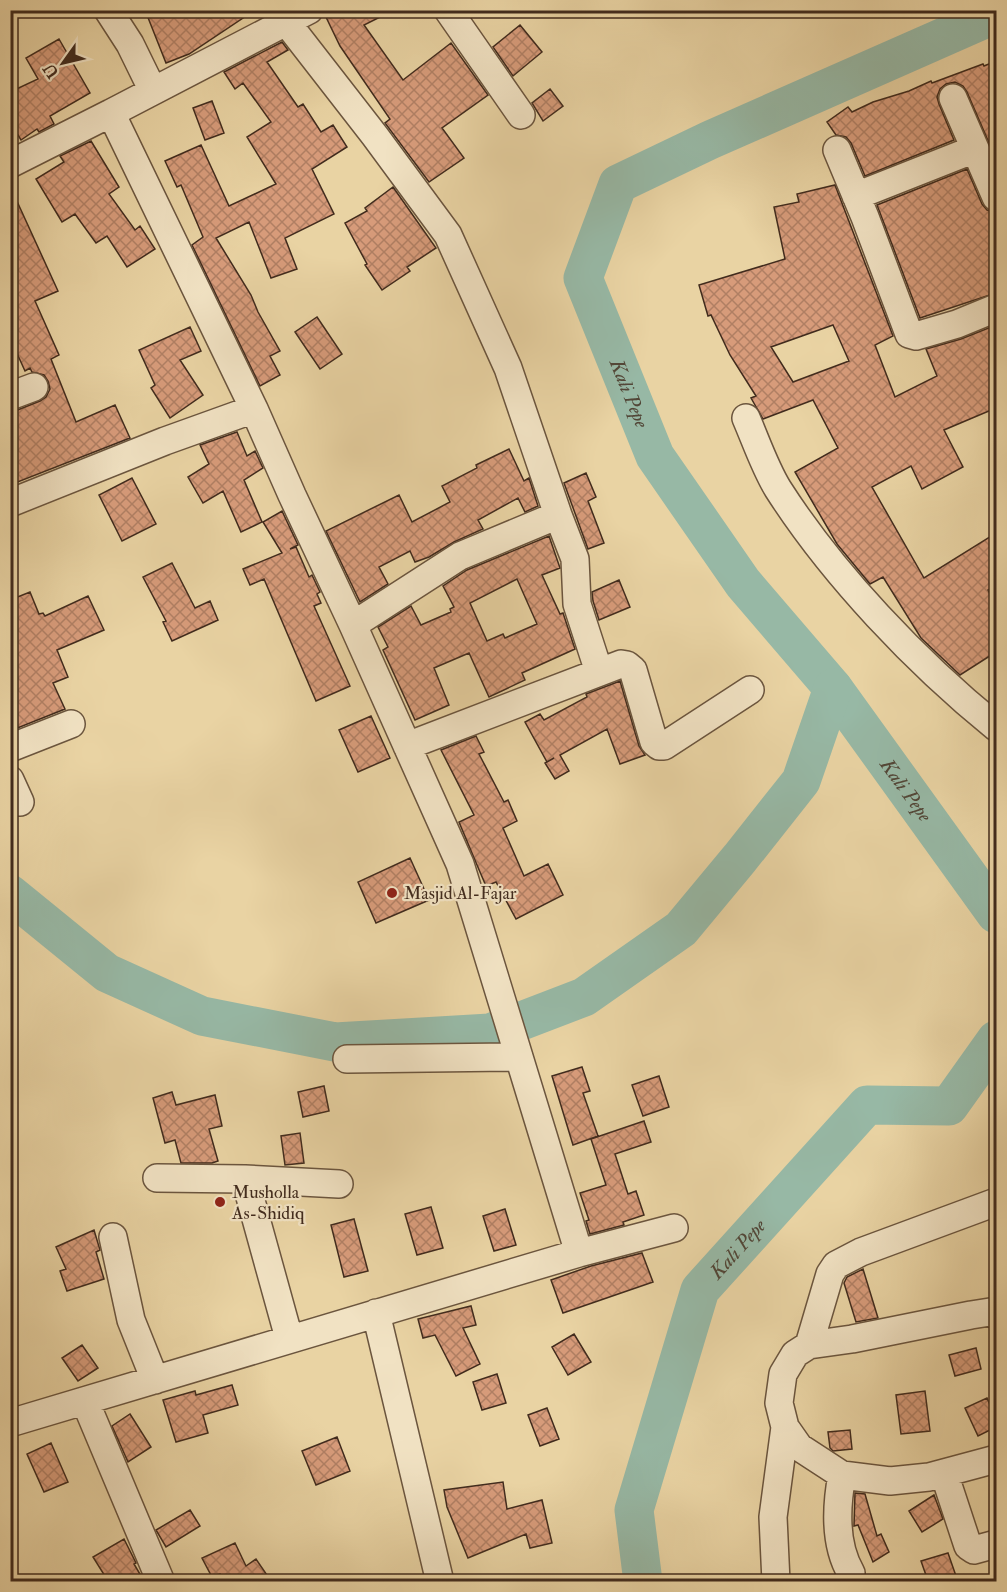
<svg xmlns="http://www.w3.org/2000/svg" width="1007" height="1592" viewBox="0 0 1007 1592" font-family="'IM FELL Double Pica',serif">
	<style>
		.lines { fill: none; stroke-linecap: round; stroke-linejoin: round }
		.river { stroke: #97b8a5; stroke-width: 39 }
		.building { fill: url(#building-cross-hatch); stroke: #412b1d; stroke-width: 1.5; fill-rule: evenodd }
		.minor-casing { stroke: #6b553e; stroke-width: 30 }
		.minor { stroke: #f1e2c3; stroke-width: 27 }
		.poi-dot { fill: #8f2418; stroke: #f1e2c3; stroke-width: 2 }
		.labels { text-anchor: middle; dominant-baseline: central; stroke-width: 4.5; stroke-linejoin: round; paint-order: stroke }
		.poi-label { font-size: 18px; fill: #412b1d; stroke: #f1e2c3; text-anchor: start }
		.water-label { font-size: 20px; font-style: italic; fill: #524738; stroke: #f1e2c3 }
	</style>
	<defs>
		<pattern id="building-cross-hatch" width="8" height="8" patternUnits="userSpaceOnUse" patternTransform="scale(1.5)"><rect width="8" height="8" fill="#d79b7a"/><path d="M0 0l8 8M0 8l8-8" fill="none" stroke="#b07f63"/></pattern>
	</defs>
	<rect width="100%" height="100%" fill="#e9d3a3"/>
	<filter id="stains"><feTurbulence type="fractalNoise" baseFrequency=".00333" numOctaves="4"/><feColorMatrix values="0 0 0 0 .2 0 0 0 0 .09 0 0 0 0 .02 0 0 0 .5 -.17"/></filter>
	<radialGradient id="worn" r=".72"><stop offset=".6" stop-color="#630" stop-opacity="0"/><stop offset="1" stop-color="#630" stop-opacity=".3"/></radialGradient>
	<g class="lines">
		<!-- river -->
		<g class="river">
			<path id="s1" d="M996 14 710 140 618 184 583 278 655 456 743 583 833 688 996 914"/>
			<path d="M10 894 107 973 202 1016 335 1042 490 1033 584 997 681 929 740 858 801 781 833 688"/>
			<path id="s2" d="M643 1582 634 1510 700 1290 867 1105 949 1106 996 1040"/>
		</g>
	</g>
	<!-- building -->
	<path class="building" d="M145 10H255L189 54 166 63Z
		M325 10H394L364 25 403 80 451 43 488 95 442 128 464 158 429 182 385 123 390 119 340 46 324 13Z
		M520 25 542 52 513 76 493 47Z
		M59 39 90 93 50 116 54 124 39 132 37 129 21 140 18 135 10 139V92L38 79 26 58Z
		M282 42 288 50 267 62 298 107 303 104 321 132 333 125 347 147 312 169 334 214 285 238 297 269 271 278 249 222 216 238 251 295 258 312 280 351 270 356 280 375 260 386 192 245 203 237 181 185 177 187 165 161 201 145 229 206 276 184 247 137 271 122 243 83 235 89 224 72Z
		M996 61V159L967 92 963 86 955 82 946 84 940 89 937 97 939 104 954 140 865 176 851 143 846 137 836 135 827 122 848 107 852 112 873 102 909 91 931 81 932 83 983 64 984 66Z
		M550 89 563 106 543 121 532 103Z
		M212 101 224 133 205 140 193 108Z
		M91 141 119 187 109 194 135 230 140 226 155 249 127 267 107 236 96 243 75 214 62 222 36 179 64 162 60 156Z
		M967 169 982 204 987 210 996 212V293L920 318 877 205Z
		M835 185 893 336 875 345 895 397 937 376 926 349 961 339 996 325V408L944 430 963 467 922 489 911 466 872 487 924 578 996 533V585L988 590 996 605V652L960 675 921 638 883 577 870 584 837 544 795 472 838 448 813 400 763 419 751 398 756 396 730 355 711 315 708 316 699 285 785 259 774 207 799 202 797 194ZM833 325 849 361 793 382 771 347Z
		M10 186 58 291 35 301 59 355 51 359 76 422 115 405 130 438 10 485V413L40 401 46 397 50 389 48 381 44 375 32 372 30 368 25 371 10 338Z
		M393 187 436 248 407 267 410 271 382 290 365 265 367 264 345 223 367 211 365 208Z
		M317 317 342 354 320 369 295 332Z
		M190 327 201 351 180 360 203 395 170 418 151 388 155 385 139 350Z
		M237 432 247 456 255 451 263 468 244 480 262 522 241 532 223 491 203 503 188 477 209 464 200 445Z
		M509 449 524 481 529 478 538 506 525 512 518 498 478 520 483 529 454 542 429 557 415 562 410 551 379 567 388 584 360 602 326 531 399 495 412 522 450 502 442 486 477 468 476 465Z
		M586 473 596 497 588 501 604 543 588 549 564 483Z
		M132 478 156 524 122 541 99 495Z
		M282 511 298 545 290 549 296 547 309 577 312 575 320 592 317 594 321 603 314 606 350 686 316 701 264 579 250 585 243 569 282 553 263 522Z
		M549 536 560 568 542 575 560 614 563 613 575 649 522 673 525 680 489 697 469 653 434 668 449 705 415 720 383 650 388 647 378 627 411 606 421 625 451 612 450 609 454 607 443 586 467 570ZM517 579 537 624 505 638 503 634 487 641 470 603Z
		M172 563 195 608 210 601 218 620 172 641 163 622 166 621 143 577Z
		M619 580 630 607 599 620 593 601 592 592Z
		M30 592 39 614 43 613 45 616 88 596 104 630 57 650 68 677 53 683 65 709 10 731V600Z
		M620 681 639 746 645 755 620 764 607 729 560 755 569 771 555 779 545 763 554 758 547 762 525 722 540 714 544 720 587 697 586 694Z
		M371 716 390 758 358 772 339 730Z
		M476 736 484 752 479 754 504 802 508 800 517 821 503 828 524 876 548 864 563 895 516 919 496 882 486 886 477 865 459 822 474 815 441 750Z
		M410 858 429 900 376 923 358 882Z
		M582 1067 590 1091 583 1093 598 1136 573 1145 552 1076Z
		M659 1076 669 1107 643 1116 632 1085Z
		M324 1086 329 1111 303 1117 298 1092Z
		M172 1092 176 1105 215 1095 222 1126 209 1129 218 1161 212 1163H181L175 1140 165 1143 153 1098Z
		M644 1121 651 1142 615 1154 628 1194 636 1191 644 1215 623 1222 624 1225 590 1234 586 1221 589 1220 580 1193 606 1185 591 1139Z
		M300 1133 304 1163 285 1165 281 1136Z
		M431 1207 443 1248 417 1255 405 1214Z
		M505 1209 516 1245 494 1251 483 1216Z
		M354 1219 368 1271 344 1277 331 1225Z
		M94 1230 100 1250 96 1252 104 1279 67 1291 60 1271 66 1269 56 1247Z
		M642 1253 653 1282 563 1313 551 1280 591 1266Z
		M863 1269 878 1318 856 1322 844 1283 847 1277Z
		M471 1306 476 1325 463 1328 480 1364 456 1376 435 1335 423 1338 418 1319Z
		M574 1334 591 1362 568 1375 552 1347Z
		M82 1345 98 1368 78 1381 62 1358Z
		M976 1348 981 1369 955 1376 949 1355Z
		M497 1374 506 1403 482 1410 473 1382Z
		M232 1385 238 1405 203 1415 208 1433 176 1442 163 1400 195 1391 196 1395Z
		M925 1391 930 1431 901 1434 896 1395Z
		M987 1398 996 1419V1427L978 1436 965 1408Z
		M547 1408 559 1439 540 1446 528 1415Z
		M130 1414 151 1447 128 1462 112 1426Z
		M850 1430 852 1449 833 1451 830 1448 828 1432Z
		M337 1437 350 1471 316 1485 302 1451Z
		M51 1443 68 1482 44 1492 27 1454Z
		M503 1482 507 1509 542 1500 552 1543 530 1548 526 1534 468 1558 447 1507 444 1490Z
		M855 1493 865 1494 877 1536 881 1534 889 1552 873 1562 858 1525 854 1526Z
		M934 1495 943 1519 922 1532 909 1511Z
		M190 1510 200 1526 166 1547 156 1530Z
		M124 1539 136 1563 134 1564 144 1581H108L93 1557Z
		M235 1543 246 1566 256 1559 271 1581H225L220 1574 212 1577 202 1558Z
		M948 1553 956 1576 937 1581H928L921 1561Z"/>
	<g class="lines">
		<!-- minor casing -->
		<g class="minor-casing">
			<path id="minor" d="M108 10 130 44 153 91
				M277 10 375 136 448 235 508 368 558 515 575 559 577 604 599 672
				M448 10 521 115
				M953 98 996 197
				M111 113 309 10
				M837 150 865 217 909 334 916 336 957 324 996 308
				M10 164 111 113 254 409 292 495 353 625 460 864 579 1253
				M856 196 975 149
				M10 396 34 387
				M746 418C756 441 765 468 778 489 833 575 917 663 996 727
				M10 503 165 441 254 409
				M353 625 460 556 558 515
				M407 746 621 664 627 665 633 670 654 742 659 746H664L750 690
				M10 748 71 724
				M10 780 20 802
				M347 1059 519 1057
				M157 1178 245 1179 289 1338
				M245 1179 339 1184
				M113 1237 131 1320 155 1380
				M376 1313 440 1582
				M996 1315 990 1312 971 1315 852 1339 809 1345 795 1354 783 1374 779 1403 785 1427 799 1447 842 1475 890 1481 929 1477 996 1459
				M809 1345 830 1274 836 1265 861 1252 996 1202
				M85 1401 161 1582
				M10 1423 579 1253 674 1228
				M944 1473 968 1546 974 1550 996 1544
				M842 1475C836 1507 834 1544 851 1573
				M776 1582 773 1517 785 1427"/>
		</g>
		<!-- minor -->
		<use href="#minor" class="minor"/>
	</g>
	<!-- markers -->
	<g class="poi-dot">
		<circle cx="392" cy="893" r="6"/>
		<circle cx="220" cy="1202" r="6"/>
	</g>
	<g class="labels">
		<!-- poi labels -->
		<g class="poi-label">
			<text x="404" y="893">Masjid Al-Fajar</text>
			<text x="232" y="1192">Musholla<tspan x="232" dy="21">As-Shidiq</tspan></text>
		</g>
		<!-- water labels -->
		<g class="water-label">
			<text stroke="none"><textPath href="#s1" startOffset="639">Kali Pepe</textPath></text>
			<text stroke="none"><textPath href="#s1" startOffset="1125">Kali Pepe</textPath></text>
			<text stroke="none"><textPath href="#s2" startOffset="358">Kali Pepe</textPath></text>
		</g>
	</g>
	<!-- margin -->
	<rect width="1007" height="1592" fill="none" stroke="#e9d3a3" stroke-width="36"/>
	<rect x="12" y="12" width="983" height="1568" fill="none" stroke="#412b1d" stroke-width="3"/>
	<rect x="18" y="18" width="971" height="1556" fill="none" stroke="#412b1d" stroke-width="1.5"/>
	<!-- north arrow -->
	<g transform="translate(63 63) rotate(236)" stroke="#f1e2c3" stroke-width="4.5" paint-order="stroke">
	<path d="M0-4.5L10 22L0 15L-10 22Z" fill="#412b1d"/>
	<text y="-9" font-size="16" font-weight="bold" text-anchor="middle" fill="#412b1d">U</text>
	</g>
	<rect width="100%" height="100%" filter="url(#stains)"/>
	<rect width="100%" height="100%" fill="url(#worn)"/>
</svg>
